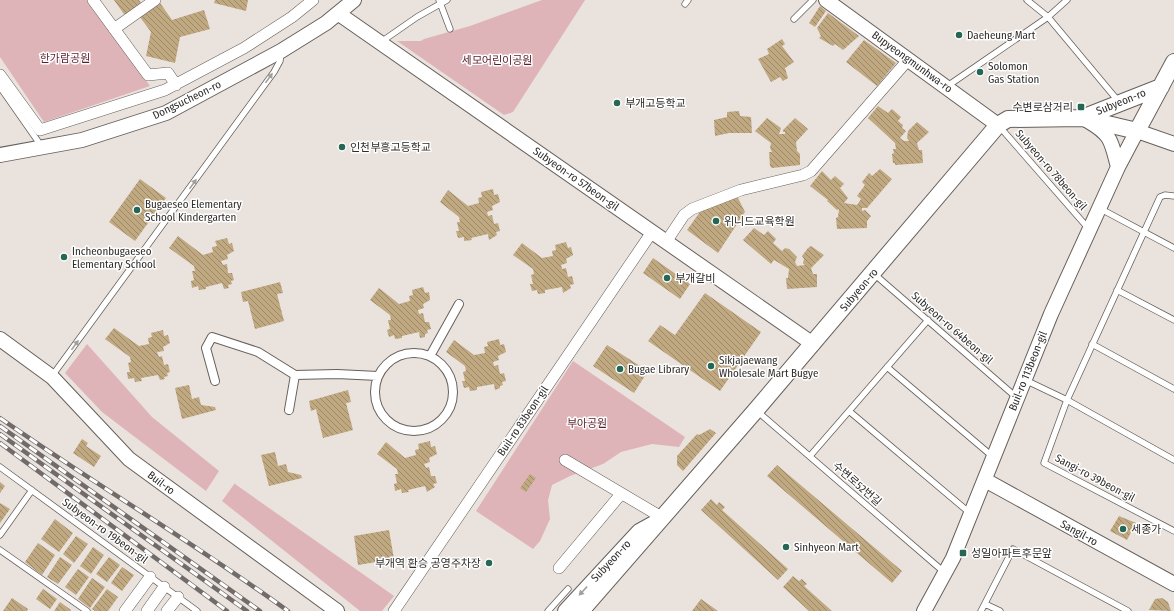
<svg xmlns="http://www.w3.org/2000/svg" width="1174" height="611" viewBox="0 0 1174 611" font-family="'Fira Sans Condensed','Noto Sans KR',sans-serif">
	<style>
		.green { fill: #dfb4b9 }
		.building { fill: url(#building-back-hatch) }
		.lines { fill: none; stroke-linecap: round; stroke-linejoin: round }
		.service-casing { stroke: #66605c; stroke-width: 7 }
		.pedestrian-casing { stroke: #66605c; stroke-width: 10 }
		.minor-casing { stroke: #66605c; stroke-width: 12 }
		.tertiary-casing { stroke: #66605c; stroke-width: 16 }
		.secondary-casing { stroke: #66605c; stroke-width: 18 }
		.service { stroke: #fff; stroke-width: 5.5 }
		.pedestrian { stroke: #fff; stroke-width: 8 }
		.minor { stroke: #fff; stroke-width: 11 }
		.tertiary { stroke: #fff; stroke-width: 14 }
		.secondary { stroke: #fff; stroke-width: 16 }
		.rail-casing { stroke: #716c69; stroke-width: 4.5 }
		.rail { stroke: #fff; stroke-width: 3; stroke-dasharray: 9; stroke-linecap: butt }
		.oneway { fill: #a1a09f }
		.poi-dot { fill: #256755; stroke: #fff; stroke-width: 1.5 }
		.labels { text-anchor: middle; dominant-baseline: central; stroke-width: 3; stroke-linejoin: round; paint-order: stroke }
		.poi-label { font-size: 11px; fill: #2f2c2a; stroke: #fff; text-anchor: start }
		.park-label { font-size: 11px; fill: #5b1f2c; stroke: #fff }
		.street-label { font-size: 11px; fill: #2f2c2a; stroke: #fff }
	</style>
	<defs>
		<pattern id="building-back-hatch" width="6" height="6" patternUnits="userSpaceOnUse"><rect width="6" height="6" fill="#c0a881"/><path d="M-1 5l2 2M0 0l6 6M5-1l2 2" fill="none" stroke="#9c896a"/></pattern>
	</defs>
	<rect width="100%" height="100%" fill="#eae2dd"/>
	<!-- green -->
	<path class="green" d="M0 0H89L150 86 44 122 0 57Z
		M542 0H585L513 112 504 115 397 41H421L424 39 470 26Z
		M87 344 152 417 219 471 206 491 102 412 65 373Z
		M573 361 685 437 679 447 652 444 621 452 603 464 570 476 552 485 548 500 550 519 540 541 533 549 476 511Z
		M235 483V484L394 596 382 611H360L222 501Z"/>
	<!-- building -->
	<path class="building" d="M114 0H139L143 6 126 17Z
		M158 0 172 20 204 10 210 29 180 37 175 63 146 56 151 32 137 13Z
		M215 0H248L246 11 214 3Z
		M820 6 826 11 815 27 809 23Z
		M828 13 859 36 843 50 835 44 833 46 819 38 821 36 817 28Z
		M782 39 785 44 782 46 794 62 785 68 788 78 783 81 780 77 771 82 758 59 769 54 767 49Z
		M864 40 896 63 877 86 846 62Z
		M878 106 888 113 892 109 901 117 898 121 903 125 902 128 906 131 900 138 904 141H909L907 138 908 131 917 122 929 132 917 143 919 150H922L923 163 895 165V163H893L892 154 894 153 893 149H896L895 143 868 118Z
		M739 111 740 116 751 117 752 133H729L715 136 714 120 727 117V112Z
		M767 118 781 128 779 134H785V132H783V130L795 118 808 129 796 142 797 151 800 154V165L772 168 770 166 769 152H772L770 148 771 143 755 131Z
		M880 169 892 179 867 208H862V211L865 210 871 216 867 221V228L837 229 836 218 838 217 839 209 837 210 827 201 828 200 810 186 822 171 831 180 835 176 844 184 840 188 848 198 844 203 857 205 861 199 857 196 865 185 862 182 869 173 872 176Z
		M140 179 166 198 135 241 109 222Z
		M493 189 494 195 498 194 500 202 492 206 493 210 487 212 488 216 492 215 494 224 498 223 500 231 496 232 497 235 489 240 488 234 471 238 472 240 464 241V237L458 238 456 231H459L457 222H460L459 217 440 202 448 190 468 206 479 203 478 198 482 197 481 192Z
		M737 196 745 212 718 253 687 230 700 212Z
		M754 228 764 235 768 231 776 239 773 243 782 251 785 248 789 249 797 257 795 262 797 266 805 265 803 263 804 259 802 256 808 248 811 246 824 255 811 268 813 274H817V287L787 289 786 278H788L789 269 774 260 771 264 743 240Z
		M178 236 203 255 213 252 212 247 217 246 215 241 227 238 229 244 232 243 234 251 227 255 228 259 221 261 223 265 227 264 228 273H232L234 280 231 281 232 284 228 285 229 288 224 289 222 283 206 287V289L199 290 198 286 192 288 191 281 194 280 192 271H195L194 266 169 248Z
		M566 242 568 248 571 247 573 255 566 259 567 263 561 265 562 269 566 268 568 277 572 276 574 284 570 285 571 288 563 293 562 287 545 290V293L538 294 537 290 532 291 530 284H533L531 275 534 274 533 269 513 255 522 243 542 258 553 256 552 251 556 250 555 245Z
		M653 258 690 284 680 299 643 273Z
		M280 282 283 293 277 294 284 321 255 329 248 301 243 302 241 292Z
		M423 287 425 293 429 292 430 300 423 304 424 308 418 310 419 314 423 313 425 322H429L431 329 427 330 428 333 425 334V337L420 338 419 332 402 336V338L395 339 394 335 389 337 387 330 390 329 388 320H391L390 315 370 300 379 288 399 304 410 301 409 296 413 295 412 290Z
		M705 293 761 332 720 391 648 341 660 325 675 335Z
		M114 328 139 346 149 344 148 338 152 337 151 333 163 330 164 336 168 335 170 343 163 347 164 351 157 352 159 357 162 356 164 365 168 364 170 372 167 373 168 376 164 377 165 379 160 380 158 375 141 378 142 381 135 382 134 378 128 379 127 372H130L128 363 131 362 130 357 105 339Z
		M499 339 500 345 504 344 506 352 498 356 499 360 493 362 494 366 498 365 500 374 504 373 506 381 502 382 503 385 500 386V388L495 390 494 384 477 387V390L470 391 469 387 464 388 462 381H465L463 372 466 371 465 366 446 352 454 340 474 355 485 353 484 347 488 346 487 342Z
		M607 345 648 371 634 393 593 366Z
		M189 385 192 399 199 397 201 405 215 407 216 410 182 419 175 388Z
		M348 390 351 402 346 403 353 430 323 438 316 409 311 411 309 401Z
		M710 429 716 433 683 471 677 465V456L697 434 699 435Z
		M82 439 88 443 86 446 101 456 94 467 73 453Z
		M430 441 431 447 435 446 437 454 429 458 430 462 424 464 426 468 429 467 431 476H435L437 483 433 484 435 487 427 492 425 486 408 490 409 492 402 493 401 489 395 491 394 484 397 483 395 474H398L397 469 377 454 386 442 405 458 416 455 415 450 419 449 418 444Z
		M275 452 278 466 286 464 288 472 301 475 302 478 269 486 261 455Z
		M777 465 902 571 892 583 767 476Z
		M530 474 536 478 526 492 520 488Z
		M0 482 5 486 0 493Z
		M711 499 717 505 719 502 725 507 722 510 788 569 778 580 701 510Z
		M0 503 10 509 0 523Z
		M1119 516 1136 523 1127 540 1110 531Z
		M55 519 73 533 59 552 41 539Z
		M389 530 394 559 358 565 354 536Z
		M76 536 88 544 74 563 63 554Z
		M38 543 55 555 42 575 25 562Z
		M93 547 104 555 91 574 80 566Z
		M60 557 72 565 58 584 47 577Z
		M109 557 120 565 107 582 96 574Z
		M122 567 134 575 122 591 111 583Z
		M78 569 89 577 76 595 65 587Z
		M793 576 799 581 802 579 807 584 804 586 832 611H809L783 587Z
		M92 578 105 587 90 608 78 599Z
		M43 589 57 599 50 609 36 599Z
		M107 589 118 597 108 611H95L92 609Z
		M12 598 28 609 27 611H3Z
		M1162 598 1168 602 1171 611 1149 610 1155 599Z
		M701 599 718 611H692Z
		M60 602 71 610 70 611H54Z"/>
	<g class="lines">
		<!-- service casing -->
		<g class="service-casing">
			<path id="service" d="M439 0 450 29
				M1027 0 1048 17 1119 102
				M685 4 688 0
				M794 19 813 0
				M381 42 417 17 447 0
				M0 87 42 147
				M946 87 1048 17 1067 0
				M999 126 1088 228
				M1174 196 1165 195 1160 197 1067 400 1044 463 1174 531
				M1099 208 1174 248
				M873 273 1016 397
				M1117 290 1174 320
				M1092 344 1174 389
				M887 367 992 456
				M52 376 274 72 280 61 281 53
				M1025 380 1067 400 1174 460
				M757 411 944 572
				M849 411 971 514
				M810 456 928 320
				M0 467 197 611
				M0 535 32 490
				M0 550 87 611
				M985 604 1000 611
				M548 611 568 589
				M981 611 1013 549 1128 611"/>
		</g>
		<!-- pedestrian casing -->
		<g class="pedestrian-casing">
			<path id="pedestrian" d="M375 392a39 39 0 1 1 78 0a39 39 0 1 1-78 0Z
				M430 356 459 304
				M215 381 206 348 212 337 258 352 295 375 337 374 378 376
				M289 410 295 375"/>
		</g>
		<!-- minor casing -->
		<g class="minor-casing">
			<path id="minor" d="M93 0 148 75 168 73 176 85
				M114 29 155 0
				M0 75 40 130 165 90 244 48 292 17 313 0
				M666 242 684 215 692 209 741 190 803 175 811 171 908 60
				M565 460 663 518
				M559 568 621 494
				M125 611 150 577
				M147 611 164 587
				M167 611 178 597
				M394 611 652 232"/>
		</g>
		<!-- tertiary casing -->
		<g class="tertiary-casing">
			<path id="tertiary" d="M826 0 998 125
				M339 14 813 344
				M1088 121C1112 135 1111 141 1118 167
				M0 155 82 140 166 113 281 51 326 23 354 0
				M0 339 52 377 129 459 337 611
				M985 480 1174 584
				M565 611 639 531 657 521
				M924 611 953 558 1051 314 1118 167 1137 131 1174 144"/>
		</g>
		<!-- secondary casing -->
		<g class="secondary-casing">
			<path id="secondary" d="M1082 118 1161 87
				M581 611 756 410 998 125 1008 119 1082 118 1137 131 1174 62"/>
		</g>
		<!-- service -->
		<use href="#service" class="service"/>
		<!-- pedestrian -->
		<use href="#pedestrian" class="pedestrian"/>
		<!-- minor -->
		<use href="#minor" class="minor"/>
		<!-- tertiary -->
		<use href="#tertiary" class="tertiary"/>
		<!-- secondary -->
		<use href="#secondary" class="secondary"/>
		<!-- rail casing -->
		<g class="rail-casing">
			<path id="rail" d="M0 418C95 484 194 543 288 611
				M0 426 260 611
				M0 434 247 611
				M0 443 227 611"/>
		</g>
		<!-- rail -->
		<use href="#rail" class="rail"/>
	</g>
	<!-- one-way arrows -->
	<defs><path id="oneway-solid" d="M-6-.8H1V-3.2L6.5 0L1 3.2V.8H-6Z"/></defs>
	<g class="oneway">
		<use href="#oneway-solid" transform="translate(269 78) rotate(-54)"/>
		<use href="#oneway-solid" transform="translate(193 184) rotate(-54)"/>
		<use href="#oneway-solid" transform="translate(75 345) rotate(-54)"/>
		<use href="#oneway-solid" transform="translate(583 591) rotate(133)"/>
	</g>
	<!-- markers -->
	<g class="poi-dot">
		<circle cx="959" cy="35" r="4"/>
		<circle cx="980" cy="72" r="4"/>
		<circle cx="617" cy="103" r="4"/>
		<rect x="1077" y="103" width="8" height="8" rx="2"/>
		<circle cx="342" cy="147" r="4"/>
		<circle cx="137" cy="210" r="4"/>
		<circle cx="716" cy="221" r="4"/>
		<circle cx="64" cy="257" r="4"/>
		<circle cx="667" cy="278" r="4"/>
		<circle cx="711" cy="366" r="4"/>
		<circle cx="620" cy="369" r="4"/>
		<circle cx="1123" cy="529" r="4"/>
		<circle cx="786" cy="547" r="4"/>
		<rect x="959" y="549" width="8" height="8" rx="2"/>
		<circle cx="489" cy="563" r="4"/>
	</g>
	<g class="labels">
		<!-- poi labels -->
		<g class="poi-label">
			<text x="967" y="35">Daeheung Mart</text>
			<text x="988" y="66">Solomon<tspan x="988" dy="13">Gas Station</tspan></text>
			<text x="625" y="103">부개고등학교</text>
			<text x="1073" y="107" text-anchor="end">수변로삼거리</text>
			<text x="350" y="147">인천부흥고등학교</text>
			<text x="145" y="204">Bugaeseo Elementary<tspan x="145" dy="13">School Kindergarten</tspan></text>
			<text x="724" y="221">위니드교육학원</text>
			<text x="72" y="251">Incheonbugaeseo<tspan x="72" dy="13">Elementary School</tspan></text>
			<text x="675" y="278">부개갈비</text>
			<text x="719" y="360">Sikjajaewang<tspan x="719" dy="13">Wholesale Mart Bugye</tspan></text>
			<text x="628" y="369">Bugae Library</text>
			<text x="1131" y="529">세종가</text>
			<text x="794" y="547">Sinhyeon Mart</text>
			<text x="971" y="553">성일아파트후문앞</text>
			<text x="481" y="563" text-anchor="end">부개역 환승 공영주차장</text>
		</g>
		<!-- park labels -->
		<g class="park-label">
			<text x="65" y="58">한가람공원</text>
			<text x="497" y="60">세모어린이공원</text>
			<text x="587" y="423">부아공원</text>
		</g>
		<!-- street labels -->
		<g class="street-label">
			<text transform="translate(912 62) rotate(36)">Bupyeongmunhwa-ro</text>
			<text transform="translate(187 100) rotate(-26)">Dongsucheon-ro</text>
			<text transform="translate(1121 102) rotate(-22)">Subyeon-ro</text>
			<text transform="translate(1051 170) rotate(49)">Subyeon-ro 78beon-gil</text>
			<text transform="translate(576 179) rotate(35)">Subyeon-ro 57beon-gil</text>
			<text transform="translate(859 290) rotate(-50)">Subyeon-ro</text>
			<text transform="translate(952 328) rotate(41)">Subyeon-ro 64beon-gil</text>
			<text transform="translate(1028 371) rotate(-68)">Buil-ro 113beon-gil</text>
			<text transform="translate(523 421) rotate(-56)">Buil-ro 83beon-gil</text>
			<text transform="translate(1095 478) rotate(28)">Sangi-ro 39beon-gil</text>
			<text transform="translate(161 483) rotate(37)">Buil-ro</text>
			<text transform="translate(857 484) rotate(41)">수변로52번길</text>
			<text transform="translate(105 531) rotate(36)">Subyeon-ro 19beon-gil</text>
			<text transform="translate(1079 533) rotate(29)">Sangil-ro</text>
			<text transform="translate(611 561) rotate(-47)">Subyeon-ro</text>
		</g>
	</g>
</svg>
